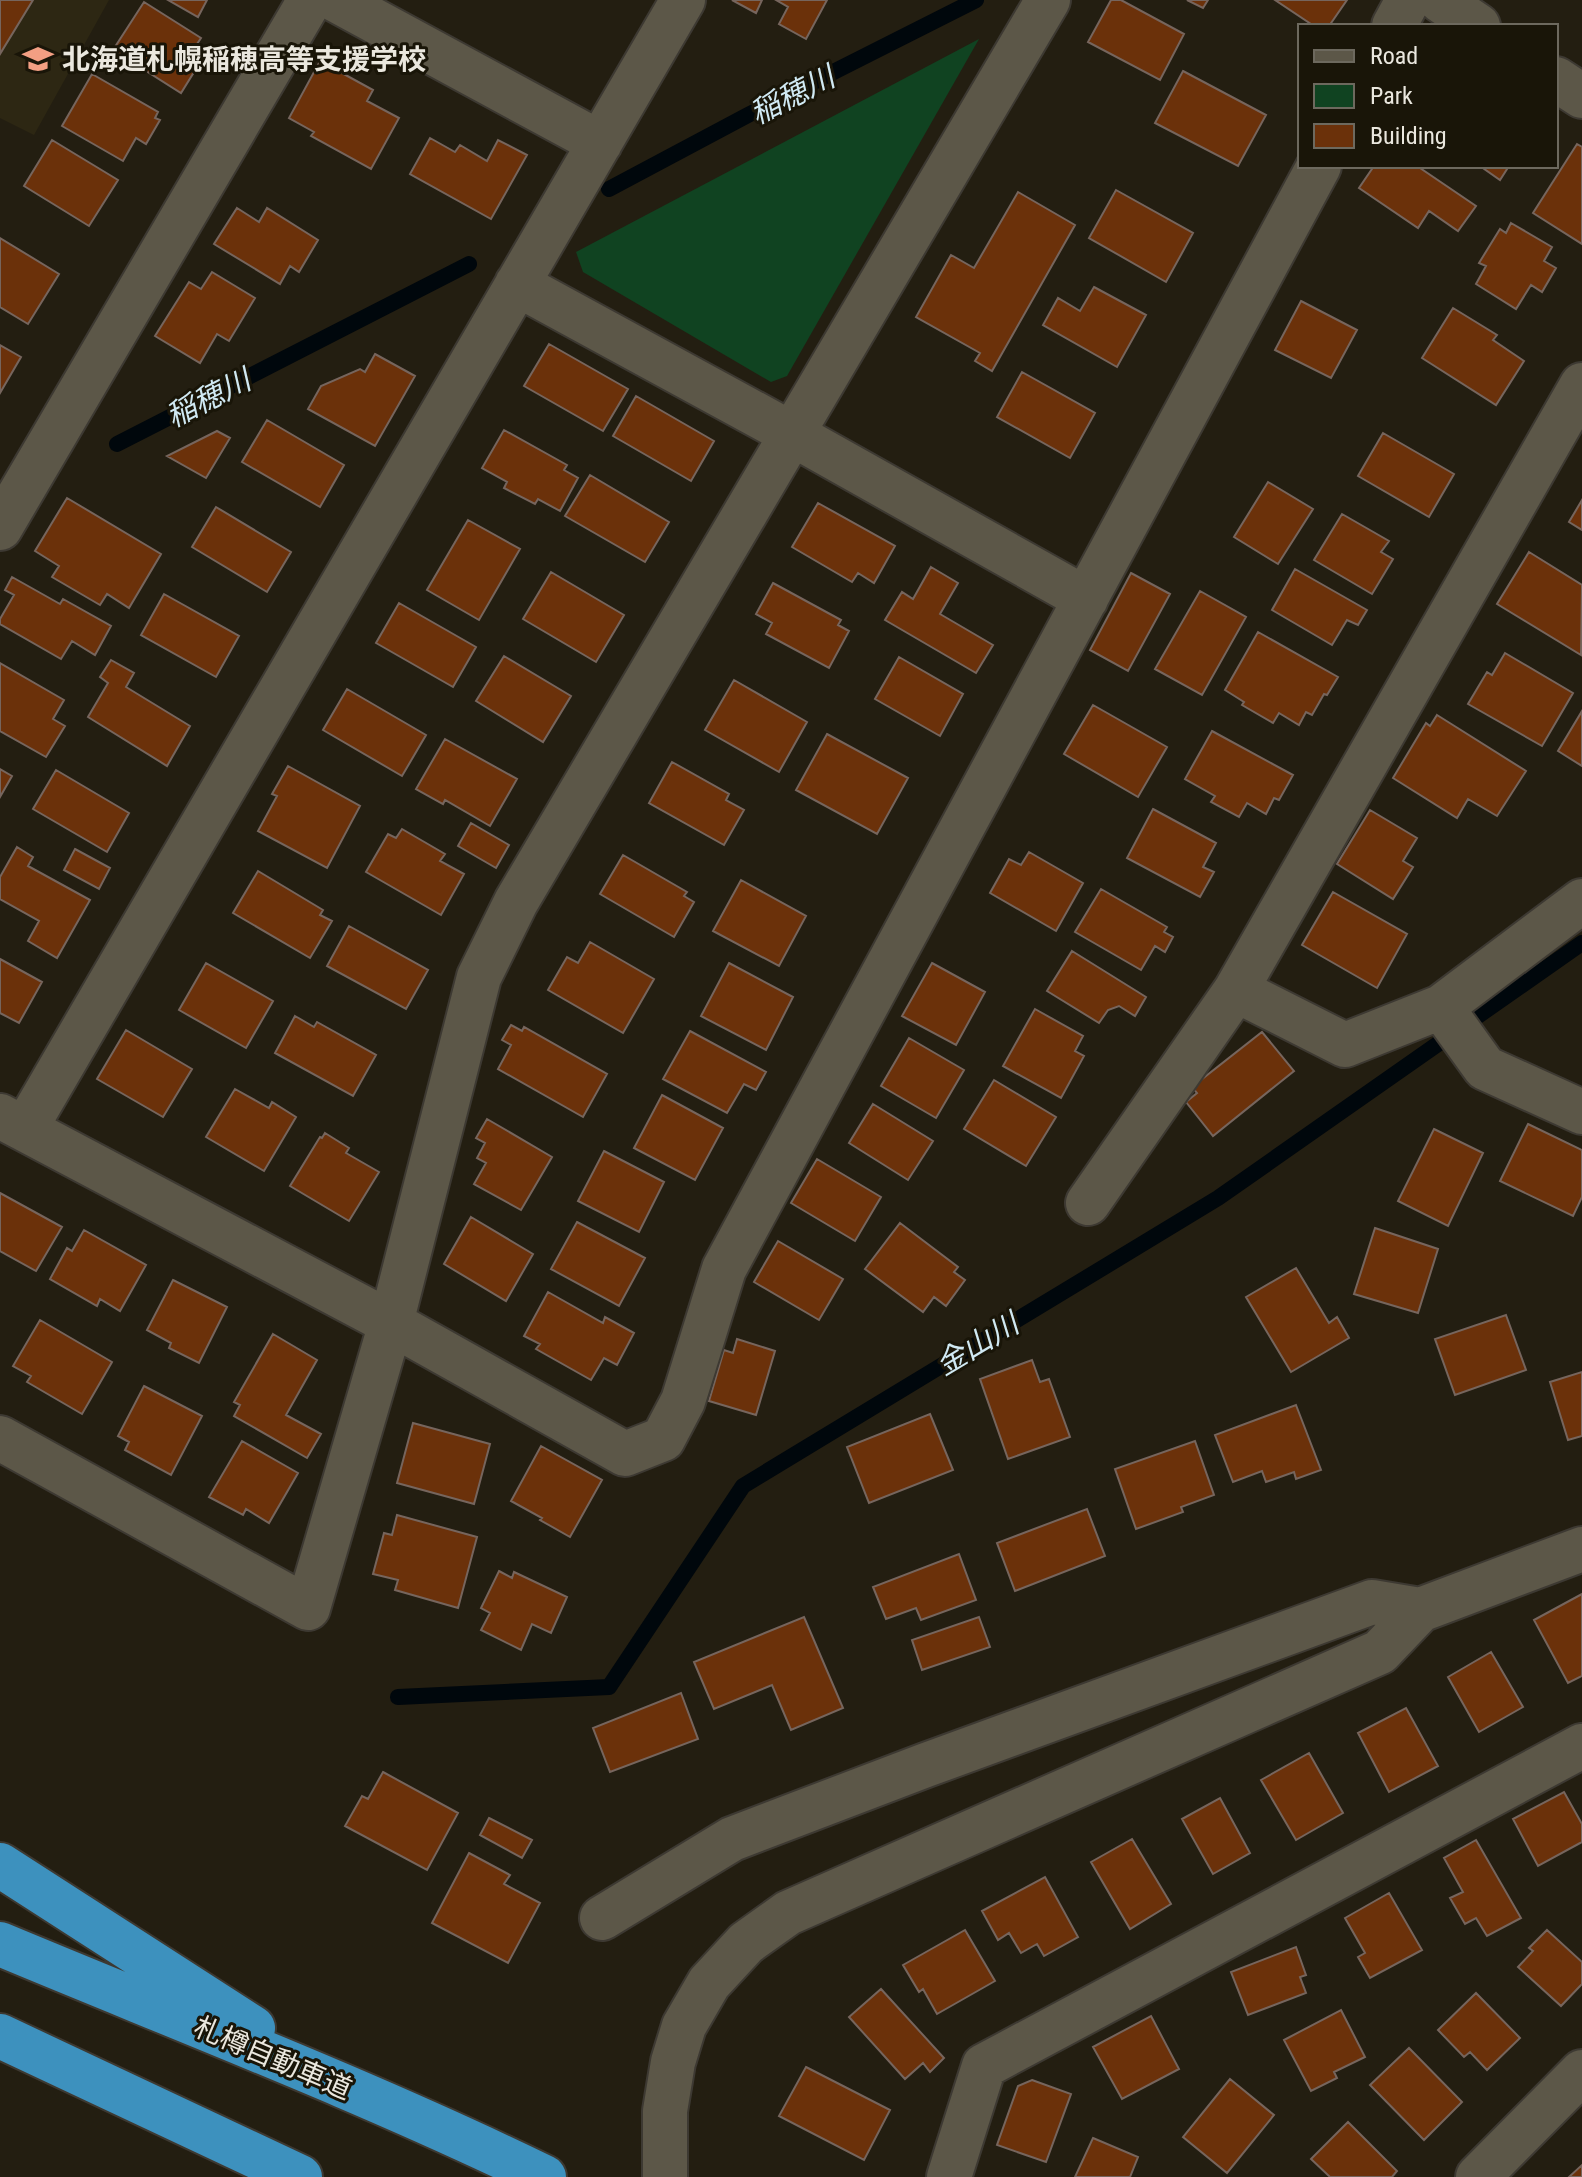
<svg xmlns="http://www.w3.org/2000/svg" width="1582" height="2177" viewBox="0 0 1582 2177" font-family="'Roboto Condensed','Noto Sans JP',sans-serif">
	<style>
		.built { fill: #2d2713 }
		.green { fill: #104321 }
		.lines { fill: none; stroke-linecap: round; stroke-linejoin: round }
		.stream { stroke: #00070c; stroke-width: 16 }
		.building { fill: #6b310a; stroke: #76655d; stroke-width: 2 }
		.minor-casing { stroke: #3d3932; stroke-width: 48 }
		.highway-casing { stroke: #3d3932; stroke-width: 48 }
		.minor { stroke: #5c5748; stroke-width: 44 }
		.highway { stroke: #3d91be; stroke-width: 44 }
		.labels { text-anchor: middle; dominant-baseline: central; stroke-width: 6; stroke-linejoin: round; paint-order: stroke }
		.poi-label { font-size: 28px; font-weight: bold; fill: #eae7de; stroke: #191508; text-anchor: start }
		.street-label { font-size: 28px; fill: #eae7de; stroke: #191508 }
		.water-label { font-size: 30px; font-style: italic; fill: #d0e9f3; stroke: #191508 }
	</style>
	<rect width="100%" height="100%" fill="#231e11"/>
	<!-- built -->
	<path class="built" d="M0 0H109L34 135 0 118Z"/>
	<!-- green -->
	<path class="green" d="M979 39 787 376 771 382 583 272 576 252Z"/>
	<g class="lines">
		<!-- stream -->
		<path class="stream" d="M609 189 748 115 976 0
			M117 444 469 264
			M398 1697 609 1687 743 1486 1218 1198 1582 943"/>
	</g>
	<!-- building -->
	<path class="building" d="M0 0H33L0 54Z
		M168 0H207L198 17Z
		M732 0H762L756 13Z
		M776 0H827L806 39 779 24 788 7Z
		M1111 0H1121L1184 34 1160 80 1088 42Z
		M1187 0H1208L1203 8Z
		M1275 0H1347L1329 26H1314Z
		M144 2 201 38 193 50 204 56 181 93 113 50Z
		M320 61 373 90 367 101 399 118 371 169 311 136 314 132 289 118Z
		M1183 71 1266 115 1238 166 1155 123Z
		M92 74 158 112 155 118 160 120 146 144 136 138 123 161 62 126Z
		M430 138 455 152 460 145 487 161 498 140 527 155 491 219 410 174Z
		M52 140 118 180 89 226 24 186Z
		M1577 144 1582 147V244L1533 213Z
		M1374 166H1417L1476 206 1458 231 1429 211 1418 228 1359 188Z
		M1480 166H1509L1500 180Z
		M1116 190 1193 233 1166 282 1089 238Z
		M1018 192 1075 225 992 371 975 361 980 353 916 317 951 255 974 268Z
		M237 208 259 222 267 208 318 240 299 272 290 266 280 284 214 244Z
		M1511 223 1552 247 1544 261 1556 268 1542 292 1531 285 1516 309 1476 284 1486 266 1479 263 1500 229 1506 233Z
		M0 238 59 274 28 324 0 307Z
		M212 272 255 298 229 341 217 334 200 363 155 336 189 282 201 289Z
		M1094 287 1146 315 1117 367 1043 325 1058 298 1080 311Z
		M1301 301 1357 330 1331 378 1275 350Z
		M1453 308 1497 335 1493 340 1524 361 1496 405 1422 358Z
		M549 344 628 389 603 431 524 386Z
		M0 345 21 357 0 393Z
		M375 354 415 376 375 446 308 409 321 386 360 369 365 372Z
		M1022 372 1095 413 1070 458 997 417Z
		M636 396 714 441 691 481 613 436Z
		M267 420 344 465 320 507 242 462Z
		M504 430 567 465 564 470 578 478 560 511 538 499 535 504 504 488 507 482 482 468Z
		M217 431 230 438 206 478 167 456Z
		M1383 433 1454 474 1429 517 1358 476Z
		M590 475 669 522 645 562 565 516Z
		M1268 482 1313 509 1278 564 1234 537Z
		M67 498 161 554 129 608 107 594 100 605 52 577 59 566 35 551Z
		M1582 500V530L1569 522Z
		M818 503 895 546 874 583 858 573 852 582 792 547Z
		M216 507 291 552 267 592 192 547Z
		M1342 514 1389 541 1381 552 1393 559 1372 594 1314 560Z
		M468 520 520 549 479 620 427 590Z
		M1529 552 1582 585 1581 655 1497 604Z
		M931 567 958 583 940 614 993 645 976 673 885 620 902 592 913 599Z
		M1295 569 1367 610 1358 625 1347 620 1332 645 1272 610Z
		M551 572 624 615 596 662 523 619Z
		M1131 573 1170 594 1128 671 1090 650Z
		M12 577 60 604 63 599 111 626 95 655 72 641 61 659 0 624V619L14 595 5 590Z
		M773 583 841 620 838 625 849 631 829 668 766 634 772 623 756 614Z
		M1200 591 1246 617 1202 695 1155 669Z
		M164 594 239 636 216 677 141 635Z
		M399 603 476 647 453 687 376 643Z
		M1258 632 1338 677 1327 695 1324 694 1312 715 1306 712 1299 725 1279 713 1273 723 1242 705 1244 702 1225 690Z
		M1505 653 1573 693 1542 746 1468 704 1487 672 1492 675Z
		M504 656 571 696 543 742 476 701Z
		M899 657 963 694 940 736 875 699Z
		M111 660 134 673 126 687 190 726 167 766 88 717 108 683 100 677Z
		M0 663 64 700 53 719 65 726 46 757 0 731Z
		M734 680 807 722 779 772 705 730Z
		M347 689 426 735 402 776 323 730Z
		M1093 705 1167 747 1138 797 1064 754Z
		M1582 711V766L1558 751Z
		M1437 715 1526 771 1497 816 1468 799 1457 818 1393 778 1426 723 1430 726Z
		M1212 731 1293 775 1279 800 1274 798 1266 814 1247 803 1239 817 1211 802 1215 796 1185 779Z
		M827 734 908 778 877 834 796 790Z
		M445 739 517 779 490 826 445 800 443 804 416 789Z
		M672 762 729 794 726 800 744 810 724 845 649 803Z
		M288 766 360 806 327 868 258 831 277 796 272 794Z
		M0 769 12 776 0 797Z
		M56 770 129 813 107 852 33 809Z
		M1153 809 1216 843 1203 867 1214 872 1200 897 1127 858Z
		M1370 810 1417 838 1403 861 1413 867 1393 899 1337 864Z
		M471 823 509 845 496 868 458 846Z
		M402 829 445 854 440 861 464 874 441 915 366 872 388 834 396 838Z
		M17 847 33 857 28 866 90 900 57 958 28 941 39 921 0 899V877Z
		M75 849 110 868 99 889 64 870Z
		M1029 852 1083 883 1056 931 990 893 1009 859 1021 865Z
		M623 855 687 892 684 896 694 902 674 937 600 894Z
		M258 871 323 910 320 915 332 921 310 958 233 913Z
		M741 880 806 916 779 966 713 931Z
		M1101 889 1167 927 1164 932 1173 937 1165 952 1155 946 1141 970 1075 932Z
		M1333 892 1407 934 1377 988 1302 945Z
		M349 926 428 970 406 1009 327 966Z
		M590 942 654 979 623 1033 548 990 567 957 578 963Z
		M1072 951 1146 997 1135 1016 1119 1006 1108 1010 1099 1023 1047 991Z
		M0 959 42 982 19 1023 0 1013Z
		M206 963 273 1001 246 1048 179 1010Z
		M729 963 793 997 766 1050 701 1016Z
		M932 963 985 992 956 1045 902 1016Z
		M1035 1009 1083 1036 1075 1051 1084 1056 1061 1098 1003 1066Z
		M295 1016 314 1027 317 1022 376 1055 353 1096 275 1053Z
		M511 1025 522 1031 524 1027 607 1074 583 1117 498 1069 511 1045 502 1040Z
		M126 1030 192 1069 163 1117 97 1079Z
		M690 1031 766 1072 756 1090 744 1084 727 1113 663 1079Z
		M1262 1032 1294 1071 1213 1136 1186 1102 1197 1093 1192 1087Z
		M909 1038 964 1070 936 1118 881 1086Z
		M994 1080 1056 1117 1026 1166 964 1129Z
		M235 1089 269 1108 272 1102 296 1117 264 1171 206 1137Z
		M662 1095 723 1128 695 1180 634 1148Z
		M873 1104 933 1141 908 1180 849 1143Z
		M487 1119 552 1157 521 1210 474 1184 486 1163 477 1158 485 1143 476 1138Z
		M1528 1124 1582 1150V1197L1573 1216 1500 1181Z
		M1434 1129 1483 1153 1448 1226 1398 1201Z
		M325 1133 349 1148 346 1153 379 1172 349 1221 290 1186 320 1137 322 1138Z
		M604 1151 664 1182 639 1232 578 1201Z
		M817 1159 881 1197 855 1241 791 1203Z
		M0 1193 62 1227 36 1271 0 1251Z
		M471 1217 533 1254 506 1301 444 1264Z
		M577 1222 645 1258 619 1306 551 1269Z
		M900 1223 958 1267 954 1272 965 1280 946 1306 934 1297 923 1312 865 1269Z
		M1375 1228 1438 1249 1418 1313 1354 1294Z
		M84 1230 146 1265 120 1311 100 1299 97 1306 50 1279 67 1248 72 1251Z
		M778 1241 843 1279 819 1320 754 1282Z
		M1296 1268 1329 1323 1337 1317 1349 1338 1291 1372 1246 1297Z
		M173 1280 227 1307 199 1363 169 1348 171 1343 147 1330Z
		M548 1292 603 1323 605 1317 634 1333 617 1365 604 1358 591 1380 536 1349 540 1344 524 1336Z
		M1506 1315 1526 1370 1455 1395 1435 1339Z
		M40 1320 112 1362 82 1414 27 1382 31 1376 13 1366Z
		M273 1334 317 1360 286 1415 321 1434 307 1458 234 1416 240 1405 234 1402Z
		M737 1339 775 1351 756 1415 709 1401 724 1350 733 1353Z
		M1032 1360 1040 1382 1049 1379 1070 1437 1008 1459 980 1379Z
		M1582 1372V1436L1568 1440 1550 1382Z
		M144 1386 202 1416 171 1475 125 1450 129 1442 118 1436Z
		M1296 1405 1321 1470 1296 1479 1294 1472 1266 1482 1262 1471 1233 1482 1215 1435Z
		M930 1414 953 1470 869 1503 847 1447Z
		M413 1423 490 1444 474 1504 397 1483Z
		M242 1441 298 1473 269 1523 246 1509 243 1515 209 1497Z
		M1195 1441 1214 1495 1181 1507 1183 1512 1136 1529 1115 1469Z
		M541 1446 602 1480 570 1537 540 1520 542 1518 511 1501Z
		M1087 1509 1105 1556 1015 1591 997 1543Z
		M397 1515 477 1537 458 1608 395 1590 398 1580 373 1574 384 1533 392 1535Z
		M959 1554 976 1600 921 1620 916 1608 886 1619 873 1587Z
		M499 1571 512 1578 514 1572 567 1597 551 1633 532 1624 521 1650 481 1630 490 1613 481 1608Z
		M1582 1594V1676L1568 1683 1534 1620Z
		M804 1617 843 1708 791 1730 772 1685 714 1709 694 1662Z
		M979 1617 990 1647 922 1670 912 1640Z
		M1491 1652 1523 1707 1479 1732 1448 1677Z
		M681 1693 698 1739 610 1772 593 1728Z
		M1406 1708 1438 1766 1389 1792 1358 1733Z
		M1309 1753 1343 1813 1296 1840 1261 1780Z
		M383 1772 458 1813 427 1870 345 1826 362 1796 368 1799Z
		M1564 1792 1582 1824V1842L1538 1866 1513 1819Z
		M1220 1798 1250 1853 1213 1874 1182 1819Z
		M489 1818 532 1840 522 1858 480 1835Z
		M1132 1839 1171 1904 1130 1929 1091 1862Z
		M1476 1840 1521 1918 1487 1936 1476 1918 1465 1924 1450 1898 1463 1892 1444 1858Z
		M469 1853 510 1875 504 1884 540 1903 508 1963 432 1923Z
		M1045 1877 1078 1937 1044 1956 1037 1944 1021 1953 1009 1933 998 1940 982 1911Z
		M1389 1893 1422 1950 1370 1978 1358 1957 1365 1953 1345 1918Z
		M965 1930 995 1981 937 2014 923 1989 919 1992 903 1965Z
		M1547 1930 1582 1962V1984L1561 2006 1518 1967 1533 1951 1529 1948Z
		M1296 1947 1306 1975 1300 1977 1306 1993 1248 2015 1231 1972Z
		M881 1989 944 2058 930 2072 923 2063 905 2079 849 2017Z
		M1476 1993 1520 2038 1487 2070 1470 2052 1464 2057 1438 2030Z
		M1341 2010 1365 2057 1334 2072 1337 2078 1311 2091 1284 2040Z
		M1151 2016 1179 2069 1122 2099 1093 2047Z
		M1409 2048 1462 2102 1424 2140 1370 2085Z
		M806 2067 890 2110 864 2160 779 2116Z
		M1230 2079 1274 2115 1227 2173 1183 2137Z
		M1032 2080 1071 2094 1046 2162 997 2145 1018 2086Z
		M1348 2122 1397 2171 1392 2177H1330L1311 2159Z
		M1093 2138 1138 2157 1130 2177H1075Z
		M1582 2165V2177H1569Z"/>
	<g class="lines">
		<!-- minor casing -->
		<g class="minor-casing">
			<path id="minor" d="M336 0 600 143
				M1440 0 1478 26
				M1394 26 1408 0
				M1556 79 1582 96
				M517 284 792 434 1086 599
				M0 528 310 0
				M1236 990 1345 1045 1441 1007 1582 901
				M1441 1007 1485 1068 1582 1112
				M0 1116 391 1323 625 1454 663 1439 683 1401 724 1269 1319 166
				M25 1129 683 0
				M1088 1203 1236 990 1582 385
				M0 1438 308 1608 391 1323 479 977 516 902 1048 0
				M602 1918 732 1839 926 1765 1372 1602 1420 1610
				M665 2177V2111L673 2062 684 2026 709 1983 746 1943 788 1913 1380 1652 1420 1610 1582 1549
				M949 2177 984 2066 1582 1746
				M1478 2177 1582 2072"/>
		</g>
		<!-- highway casing -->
		<g class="highway-casing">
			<path id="highway" d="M0 1865 253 2028
				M0 1944C182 2020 367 2091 544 2177
				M0 2036 300 2177"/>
		</g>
		<!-- minor -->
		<use href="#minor" class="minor"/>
		<!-- highway -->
		<use href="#highway" class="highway"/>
	</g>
	<!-- icons -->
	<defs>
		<g id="school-bare" transform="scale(2.4)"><path d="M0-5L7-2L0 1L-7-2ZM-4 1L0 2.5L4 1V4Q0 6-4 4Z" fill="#f39f83" stroke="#191508" stroke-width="2.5" paint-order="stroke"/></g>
	</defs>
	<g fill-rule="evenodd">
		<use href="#school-bare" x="38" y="59"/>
	</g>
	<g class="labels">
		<!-- poi labels -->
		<g class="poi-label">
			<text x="62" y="59">北海道札幌稲穂高等支援学校</text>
		</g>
		<!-- street labels -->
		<g class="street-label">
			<text transform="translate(273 2058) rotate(23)">札樽自動車道</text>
		</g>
		<!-- water labels -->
		<g class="water-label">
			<text transform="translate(792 95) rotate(-27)">稲穂川</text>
			<text transform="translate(208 398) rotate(-27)">稲穂川</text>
			<text transform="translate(977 1344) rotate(-31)">金山川</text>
		</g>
	</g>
	<!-- legend -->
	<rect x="1298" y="24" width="260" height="144" fill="#191508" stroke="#6d695e" stroke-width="2"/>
	<rect x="1314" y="50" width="40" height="12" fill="#5c5748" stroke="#6d695e" stroke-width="2"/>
	<text x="1370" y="64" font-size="24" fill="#eae7de">Road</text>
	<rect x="1314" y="84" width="40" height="24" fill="#104321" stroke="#6d695e" stroke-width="2"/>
	<text x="1370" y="104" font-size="24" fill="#eae7de">Park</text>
	<rect x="1314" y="124" width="40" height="24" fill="#6b310a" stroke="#6d695e" stroke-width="2"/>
	<text x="1370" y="144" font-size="24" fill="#eae7de">Building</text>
</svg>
